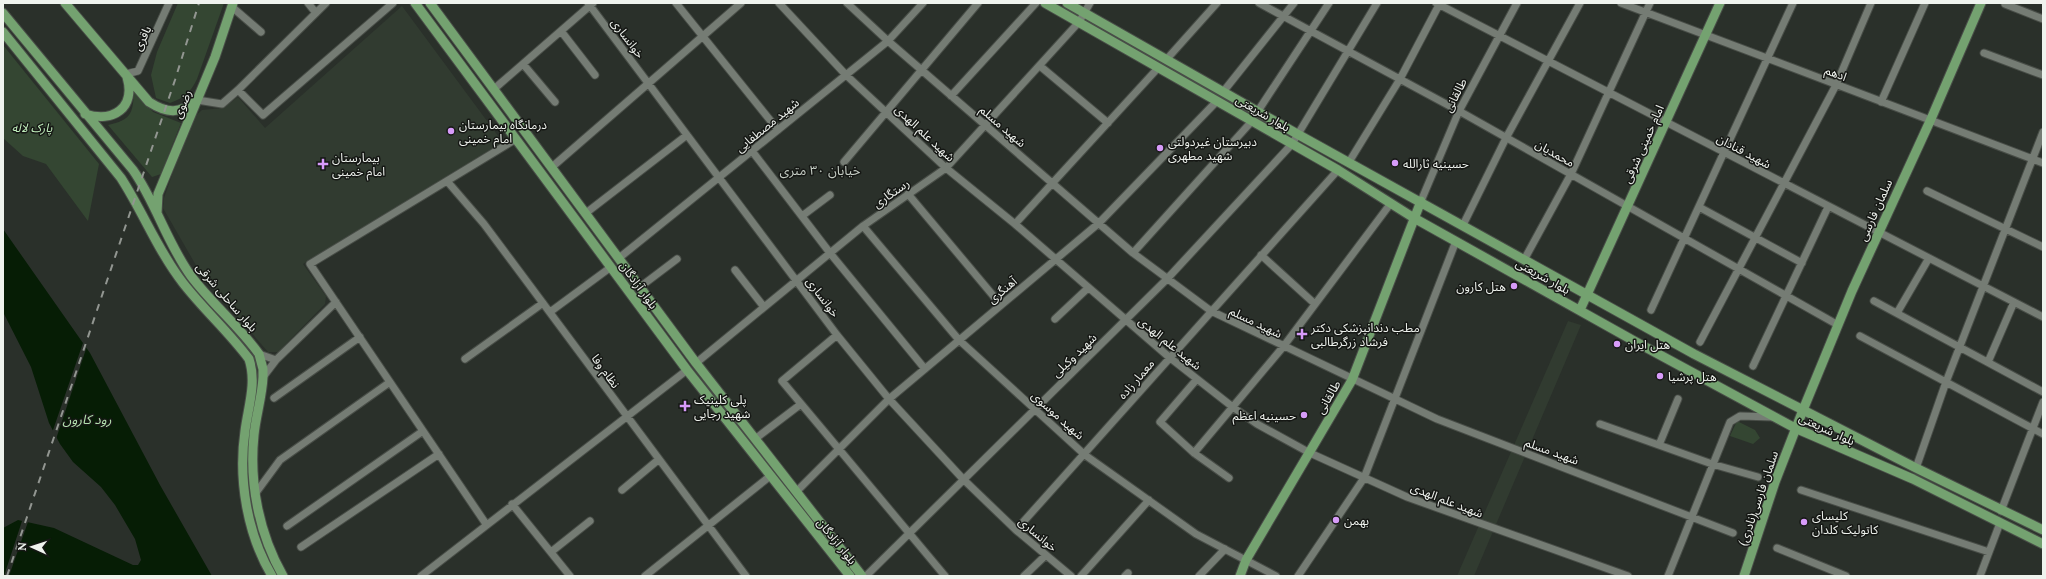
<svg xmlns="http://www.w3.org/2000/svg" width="2046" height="579" viewBox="0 0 2046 579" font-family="Lora,'Noto Sans Arabic',serif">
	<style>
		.built { fill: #313b30 }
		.green { fill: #344632 }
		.water { fill: #061d05 }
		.pier { fill: #2a302a }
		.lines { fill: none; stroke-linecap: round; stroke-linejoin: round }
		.minor-casing { stroke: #484d47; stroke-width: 9 }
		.major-casing { stroke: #484d47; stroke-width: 11 }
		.minor { stroke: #757c74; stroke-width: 7 }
		.major { stroke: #74a270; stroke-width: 9 }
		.rail { stroke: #929691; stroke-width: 2; stroke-dasharray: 7 7; stroke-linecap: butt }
		.poi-dot { fill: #d79bf9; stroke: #151714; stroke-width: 1.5 }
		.labels { text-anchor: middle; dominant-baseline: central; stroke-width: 3; stroke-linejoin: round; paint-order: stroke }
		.street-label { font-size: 12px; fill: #eff3ee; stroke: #151714 }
		.poi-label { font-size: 12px; fill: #eff3ee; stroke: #151714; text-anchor: start }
		.park-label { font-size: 12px; font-style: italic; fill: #c0eebc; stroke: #151714 }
		.neighbourhood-label { font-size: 13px; fill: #c5cdc4; stroke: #151714 }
		.water-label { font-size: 13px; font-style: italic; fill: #b3e0ae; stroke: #151714 }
	</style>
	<rect width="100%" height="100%" fill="#2a302a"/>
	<!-- built -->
	<path class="built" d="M402 6 504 144 303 264 326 296 325 304 278 352H268L201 274 163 208 164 198 191 120 202 110 223 108 238 97 265 128Z
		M1568 321 1581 325 1474 576H1457Z"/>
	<!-- green -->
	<path class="green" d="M178 3H224L197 79C191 92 184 98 170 103L156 98 151 75 157 52Z
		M3 45 99 164 88 221 46 164 23 156 3 138Z
		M134 91 153 112 181 123 161 174 152 177 108 125C131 120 133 114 134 91Z
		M1737 421 1755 430 1760 438 1753 444 1730 436Z"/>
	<!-- water -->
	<path class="water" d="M3 229 90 353 160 485 212 576H3V528L18 520 54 528 133 565H138L141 560 135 539 115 505 101 487 73 462 60 444 49 423 31 367 3 312Z"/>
	<!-- pier -->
	<path class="pier" d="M84 340 87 346 56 439 52 433Z
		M23 518 29 519 9 576H4Z"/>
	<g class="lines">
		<!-- minor casing -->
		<g class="minor-casing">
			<path id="minor" d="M308 3 316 13
				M588 3 837 335 889 399 963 479 1016 530 1071 576
				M676 3 778 130
				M779 3 846 75 946 168 1015 224 1169 357 1234 408 1257 424 1310 453 1407 497 1628 576
				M847 3 888 41 1133 253 1211 311 1437 419 1733 533
				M1259 3 1459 111 1838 325
				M1436 3 2043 317
				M1621 3C1762 56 1902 109 2043 163
				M2005 4 2043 19
				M232 7 261 32
				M561 31 595 75
				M1984 53 2043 75
				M1166 60 1217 3
				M523 64 555 102
				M1040 66 1108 123
				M126 74 138 71 169 3
				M494 89 593 3
				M238 90 263 115 393 3
				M1223 92 1294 3
				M951 96 1036 3
				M197 100 222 104 238 90 326 3
				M1881 102 1925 3
				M1258 111 1329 3
				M752 151 830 253 925 369
				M844 162 978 3
				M1349 162 1400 79 1440 3
				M552 167 741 3
				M447 181 484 224 746 576
				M1927 191 2043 247
				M908 194 1001 305
				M1421 201 1459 111 1517 3
				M1699 207 1802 263
				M586 213 687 135
				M802 216 830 195
				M1015 224 1158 68
				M1463 225 1506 138 1580 3
				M863 226 959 340 1085 455 1196 534 1276 576
				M1133 253 1252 121
				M1261 255 1315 304
				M619 258 888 41 923 3
				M1524 260 1571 174 1650 3
				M735 270 764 307
				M640 287 677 259
				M1874 301 2043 392
				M1651 310 1793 3
				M550 312 611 267
				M1897 313 1929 258
				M1055 319 1088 288
				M837 335 782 381 945 576
				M1860 336 2043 434
				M1700 342 1836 85 1871 3
				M259 354 276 360 263 377
				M465 359 543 303
				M276 360 336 302
				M1988 362 2014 302
				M696 363 863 226 946 168 1079 22 1090 3
				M1753 366 1828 207
				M1197 379 1160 422 1194 453 1229 478
				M274 398 360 337
				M1600 424 1712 464 1758 477
				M755 439 801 404
				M1659 445 1678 399
				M1194 453 1283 347 1391 203
				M1916 468 1946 382 2043 132
				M622 490 658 460
				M1801 490 1989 552
				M796 492 889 399 1099 223 1217 101
				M255 494 280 460 390 382
				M512 504 570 576
				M2001 511 2043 402
				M486 524 310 264 516 139
				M287 526 423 431
				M1016 530 1338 170
				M301 547 439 454
				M1777 548 1846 576
				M551 552 590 521
				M421 576 687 370
				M645 576 769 477
				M866 576 1167 279 1292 144 1377 3
				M1024 576 1046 555
				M1081 576 1149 500
				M1125 576 1128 573
				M1199 576 1225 549
				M1298 576 1364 478 1456 241
				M1668 576 1730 422 1740 416 1773 417
				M1980 576 2000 523"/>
		</g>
		<!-- major casing -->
		<g class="major-casing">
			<path id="major" d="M65 3 149 102C168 114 179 114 197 100
				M415 3 687 370 850 576
				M430 3 696 363 862 576
				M1045 3 1338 170 1414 218 1636 342 1795 428 1913 479 2043 544
				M1067 3 1299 135 1694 354 1916 468 2043 530
				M3 13 133 170C156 203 167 243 191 276 212 304 239 326 259 354L263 369V377C262 397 256 415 254 435 249 483 259 534 283 576
				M3 32 121 178C143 212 158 251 183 283 204 310 229 332 249 359 257 383 248 407 245 431 238 479 247 534 272 576
				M85 114C113 123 136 108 127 77
				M157 213 158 194 215 57 233 3
				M1580 310 1720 3
				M1240 576 1246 560 1352 380 1421 201
				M1744 576 1775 482 1803 410 1852 291 1931 119 1981 3"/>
		</g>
		<!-- minor -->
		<use href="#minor" class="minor"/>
		<!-- major -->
		<use href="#major" class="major"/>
		<!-- rail -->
		<path class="rail" d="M7 576 175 80 199 3"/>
	</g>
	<!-- markers -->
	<g class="poi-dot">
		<circle cx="451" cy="131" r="4"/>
		<circle cx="1160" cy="148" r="4"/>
		<circle cx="1395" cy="163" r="4"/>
		<path d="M321 158h4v4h4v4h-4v4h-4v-4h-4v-4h4z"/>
		<circle cx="1514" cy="286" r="4"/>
		<path d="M1300 328h4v4h4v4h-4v4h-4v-4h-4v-4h4z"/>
		<circle cx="1617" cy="344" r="4"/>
		<circle cx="1660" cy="376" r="4"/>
		<path d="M683 400h4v4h4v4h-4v4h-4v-4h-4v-4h4z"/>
		<circle cx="1304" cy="415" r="4"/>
		<circle cx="1336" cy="520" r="4"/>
		<circle cx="1804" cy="522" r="4"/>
	</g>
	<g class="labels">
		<!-- street labels -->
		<g class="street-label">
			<text transform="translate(142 38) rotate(-64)">باقری</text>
			<text transform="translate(628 38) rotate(53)">خوانساری</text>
			<text transform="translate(1836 73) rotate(21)">ادهم</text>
			<text transform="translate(1455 95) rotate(-63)">طالقانی</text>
			<text transform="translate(182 104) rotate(-68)">رضوی</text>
			<text transform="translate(1263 113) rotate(30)">بلوار شریعتی</text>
			<text transform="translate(767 125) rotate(-39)">شهید مصطفایی</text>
			<text transform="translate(1003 126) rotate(41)">شهید مسلم</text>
			<text transform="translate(925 133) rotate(43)">شهید علم الهدی</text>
			<text transform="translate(1643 144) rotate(-66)">امام خمینی شرقی</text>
			<text transform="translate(1744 151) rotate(28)">شهید قنادان</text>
			<text transform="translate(1555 153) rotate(29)">محمدیان</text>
			<text transform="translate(891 193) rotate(-35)">رستگاری</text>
			<text transform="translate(1875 210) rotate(-66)">سلمان فارسی</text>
			<text transform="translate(1543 276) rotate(29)">بلوار شریعتی</text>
			<text transform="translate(639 285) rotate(54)">بلوار آزادگان</text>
			<text transform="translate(1002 290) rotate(-40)">آهنگری</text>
			<text transform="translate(227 297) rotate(49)">بلوار ساحلی شرقی</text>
			<text transform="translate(823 297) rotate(53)">خوانساری</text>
			<text transform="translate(1256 322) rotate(26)">شهید مسلم</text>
			<text transform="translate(1170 343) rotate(39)">شهید علم الهدی</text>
			<text transform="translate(1074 355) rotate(-44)">شهید وکیلی</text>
			<text transform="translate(606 371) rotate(54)">نظام وفا</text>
			<text transform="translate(1136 379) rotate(-49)">معمار زاده</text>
			<text transform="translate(1328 397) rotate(-60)">طالقانی</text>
			<text transform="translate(1058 415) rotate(42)">شهید موسوی</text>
			<text transform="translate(1827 429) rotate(25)">بلوار شریعتی</text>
			<text transform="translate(1552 451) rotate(20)">شهید مسلم</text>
			<text transform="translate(1758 498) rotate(-71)">سلمان فارسی(نادری)</text>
			<text transform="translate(1447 500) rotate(21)">شهید علم الهدی</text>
			<text transform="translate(1038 534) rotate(40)">خوانساری</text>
			<text transform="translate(837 541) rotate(51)">بلوار آزادگان</text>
		</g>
		<!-- poi labels -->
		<g class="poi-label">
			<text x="459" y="124">درمانگاه بیمارستان<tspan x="459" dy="14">امام خمینی</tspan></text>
			<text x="1168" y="141">دبیرستان غیردولتی<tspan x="1168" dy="14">شهید مطهری</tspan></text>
			<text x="332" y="157">بیمارستان<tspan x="332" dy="14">امام خمینی</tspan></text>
			<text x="1403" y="163">حسینیه ثارالله</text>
			<text x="1506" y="286" text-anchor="end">هتل کارون</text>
			<text x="1311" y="327">مطب دندانپزشکی دکتر<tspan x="1311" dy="14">فرشاد زرگرطالبی</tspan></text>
			<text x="1625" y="344">هتل ایران</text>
			<text x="1668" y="376">هتل پرشیا</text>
			<text x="694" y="399">پلی کلینیک<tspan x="694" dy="14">شهید رجایی</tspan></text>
			<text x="1296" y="415" text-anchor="end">حسینیه اعظم</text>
			<text x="1812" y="515">کلیسای<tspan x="1812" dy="14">کاتولیک کلدان</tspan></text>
			<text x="1344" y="520">بهمن</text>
		</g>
		<!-- park labels -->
		<g class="park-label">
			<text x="32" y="127">پارک لاله</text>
		</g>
		<!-- neighbourhood labels -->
		<g class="neighbourhood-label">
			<text x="820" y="170">خیابان ۳۰ متری</text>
		</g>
		<!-- water labels -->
		<g class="water-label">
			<text x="87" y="419">رود کارون</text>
		</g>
	</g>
	<!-- border -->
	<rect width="2046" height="579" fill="none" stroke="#eff3ee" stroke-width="8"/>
	<!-- north arrow -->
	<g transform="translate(32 547) rotate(273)" stroke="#151714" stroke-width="3" paint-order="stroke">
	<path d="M0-3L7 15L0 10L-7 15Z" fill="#eff3ee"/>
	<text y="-6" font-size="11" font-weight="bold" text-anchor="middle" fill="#eff3ee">N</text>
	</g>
</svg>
